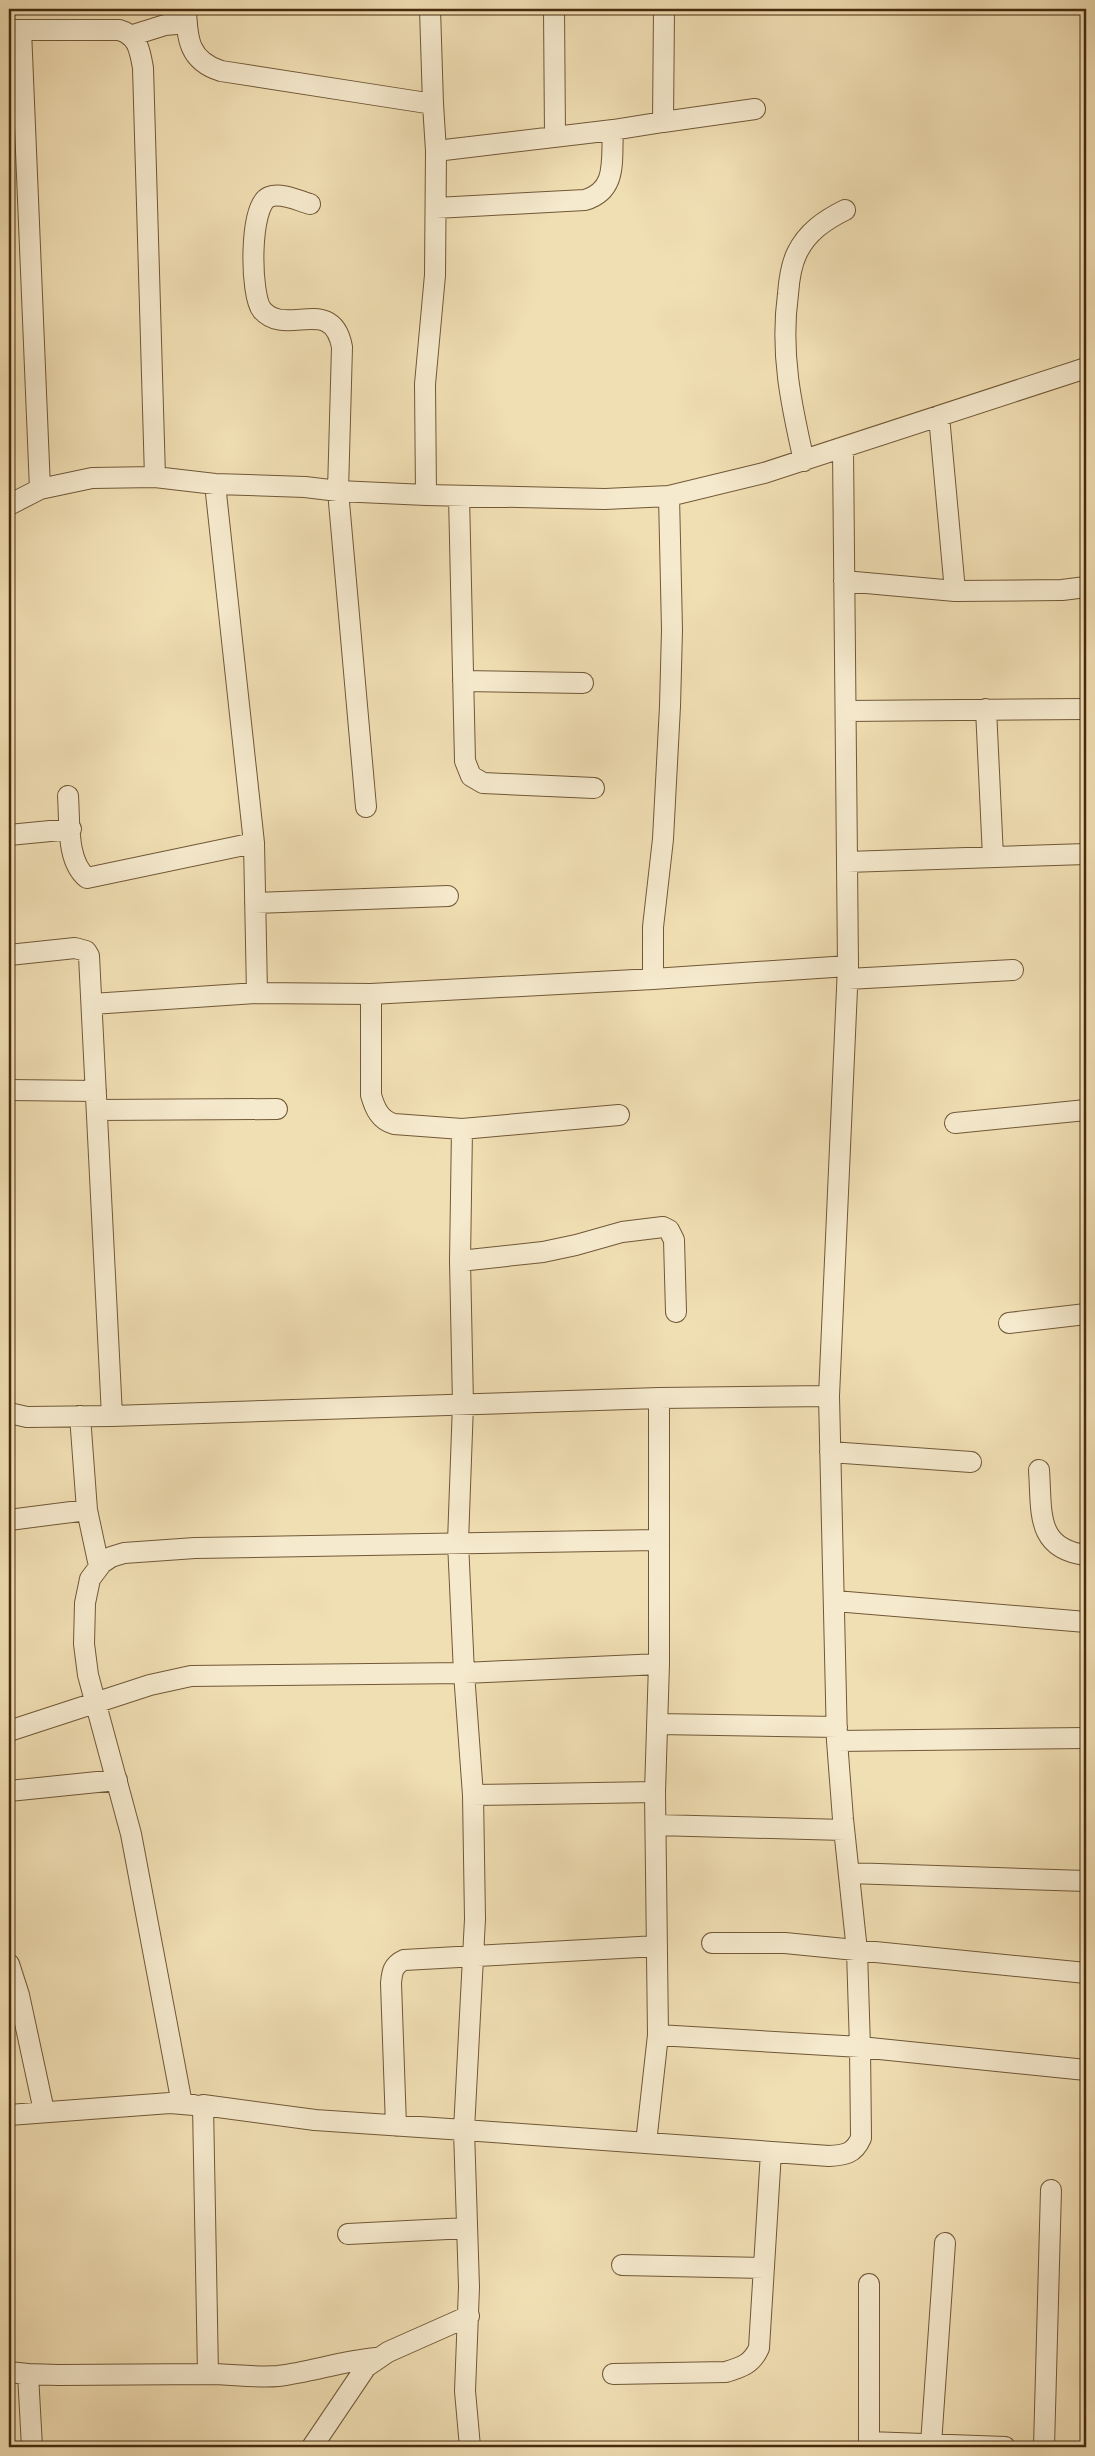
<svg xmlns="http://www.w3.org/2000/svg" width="1095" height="2456" viewBox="0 0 1095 2456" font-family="'IM FELL Double Pica',serif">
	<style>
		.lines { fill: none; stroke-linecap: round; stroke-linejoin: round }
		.minor-casing { stroke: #715837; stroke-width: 22 }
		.minor { stroke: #f6eace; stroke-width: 20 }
	</style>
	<rect width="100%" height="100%" fill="#f1dfb4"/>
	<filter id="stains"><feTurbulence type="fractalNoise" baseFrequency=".004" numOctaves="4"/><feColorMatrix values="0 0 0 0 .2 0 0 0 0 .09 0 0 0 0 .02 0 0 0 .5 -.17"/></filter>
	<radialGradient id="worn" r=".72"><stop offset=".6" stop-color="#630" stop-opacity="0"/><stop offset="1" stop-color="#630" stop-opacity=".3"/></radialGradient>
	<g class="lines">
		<!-- minor casing -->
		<g class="minor-casing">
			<path id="minor" d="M186 9C187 39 189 61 221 71L433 104 436 151 435 275 425 384 426 495
				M430 9 433 104
				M554 9 555 137
				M9 30H119C138 35 140 51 143 68L155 477
				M21 30 40 489
				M130 36 165 25 187 23
				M663 122 755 109
				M436 151 613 130
				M310 204C299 201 281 192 269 197 249 205 250 295 262 310 286 338 332 294 342 347L338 491 366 807
				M436 208 585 200C618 190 611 160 613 130L663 122 664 9
				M843 449 848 966
				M804 461C791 404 780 353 788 294 789 280 791 265 797 253 807 232 825 220 845 210
				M215 484 254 843 257 993
				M459 496 465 761 471 776 483 783 594 788
				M9 505 40 489 92 478 155 477 215 484 305 487 338 491 426 495 605 499 669 496 764 473 1086 368
				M844 581 955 591 939 416
				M955 591 1062 590 1086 587
				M463 681 583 683
				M986 709 993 857
				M846 711 1086 709
				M68 796C70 822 66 861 87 878L254 843
				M9 835 71 829
				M847 862 1086 854
				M255 903 448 896
				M9 955 75 948 86 951 89 956 112 1416 659 1398 829 1396
				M653 979V927L663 839 670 706 672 630 669 496
				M848 979 1013 970
				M92 1004 257 993 371 994 653 979 848 966 829 1396 837 1741 843 1819 857 1951 860 2047 1086 2070
				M9 1090 96 1091
				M97 1110 277 1109
				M955 1123 1086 1110
				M462 1129 619 1115
				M460 1261 543 1252 576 1245 622 1232 663 1227 669 1230 674 1240 676 1312
				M1009 1323 1086 1314
				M9 1413 27 1417 112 1416
				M80 1416 87 1510 99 1566
				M830 1452 971 1462
				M1039 1470C1042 1511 1035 1549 1086 1555
				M9 1520 87 1510
				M835 1601 1086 1622
				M657 1724 837 1727
				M9 1731 150 1685 191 1676 464 1673 659 1664
				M837 1741 1086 1738
				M9 1791 117 1780
				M473 1795 655 1792
				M656 1825 844 1830
				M849 1873 1086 1881
				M712 1943H785L1086 1973
				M9 1964 19 1995 44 2111
				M182 2104 131 1834 88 1675 84 1644 85 1603 90 1579 102 1563 111 1557 124 1553 195 1548 658 1540
				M9 2115 170 2103 194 2105
				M396 2126 391 1983C392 1972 393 1965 404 1960L657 1946
				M646 2143 658 2035 655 1792 659 1664V1398
				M348 2234 467 2228
				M622 2265 764 2268
				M9 2372 28 2374
				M208 2374C231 2374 255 2378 278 2376 311 2372 342 2361 376 2358
				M613 2374 726 2372C742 2367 752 2364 759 2348L771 2152
				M869 2442V2284
				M931 2444 945 2243
				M32 2447 28 2374 58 2375 208 2374 203 2105 315 2120 464 2130 475 1919 473 1795 464 1673 458 1542 463 1404 460 1261 462 1129 394 1124C380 1120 375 1109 371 1095V994
				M312 2447 366 2367 388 2352 469 2316
				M470 2447 465 2391 469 2287 464 2130 829 2156C845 2155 854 2154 861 2138L860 2047 658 2035
				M870 2447 869 2442 1005 2447
				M1044 2447 1051 2190"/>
		</g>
		<!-- minor -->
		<use href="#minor" class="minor"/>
	</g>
	<!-- margin -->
	<rect width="1095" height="2456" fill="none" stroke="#f1dfb4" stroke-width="30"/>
	<rect x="10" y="10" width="1075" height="2436" fill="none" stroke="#462b0d" stroke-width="2.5"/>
	<rect x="15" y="15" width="1065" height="2426" fill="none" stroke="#462b0d"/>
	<rect width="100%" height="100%" filter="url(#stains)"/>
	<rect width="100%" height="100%" fill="url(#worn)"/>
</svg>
